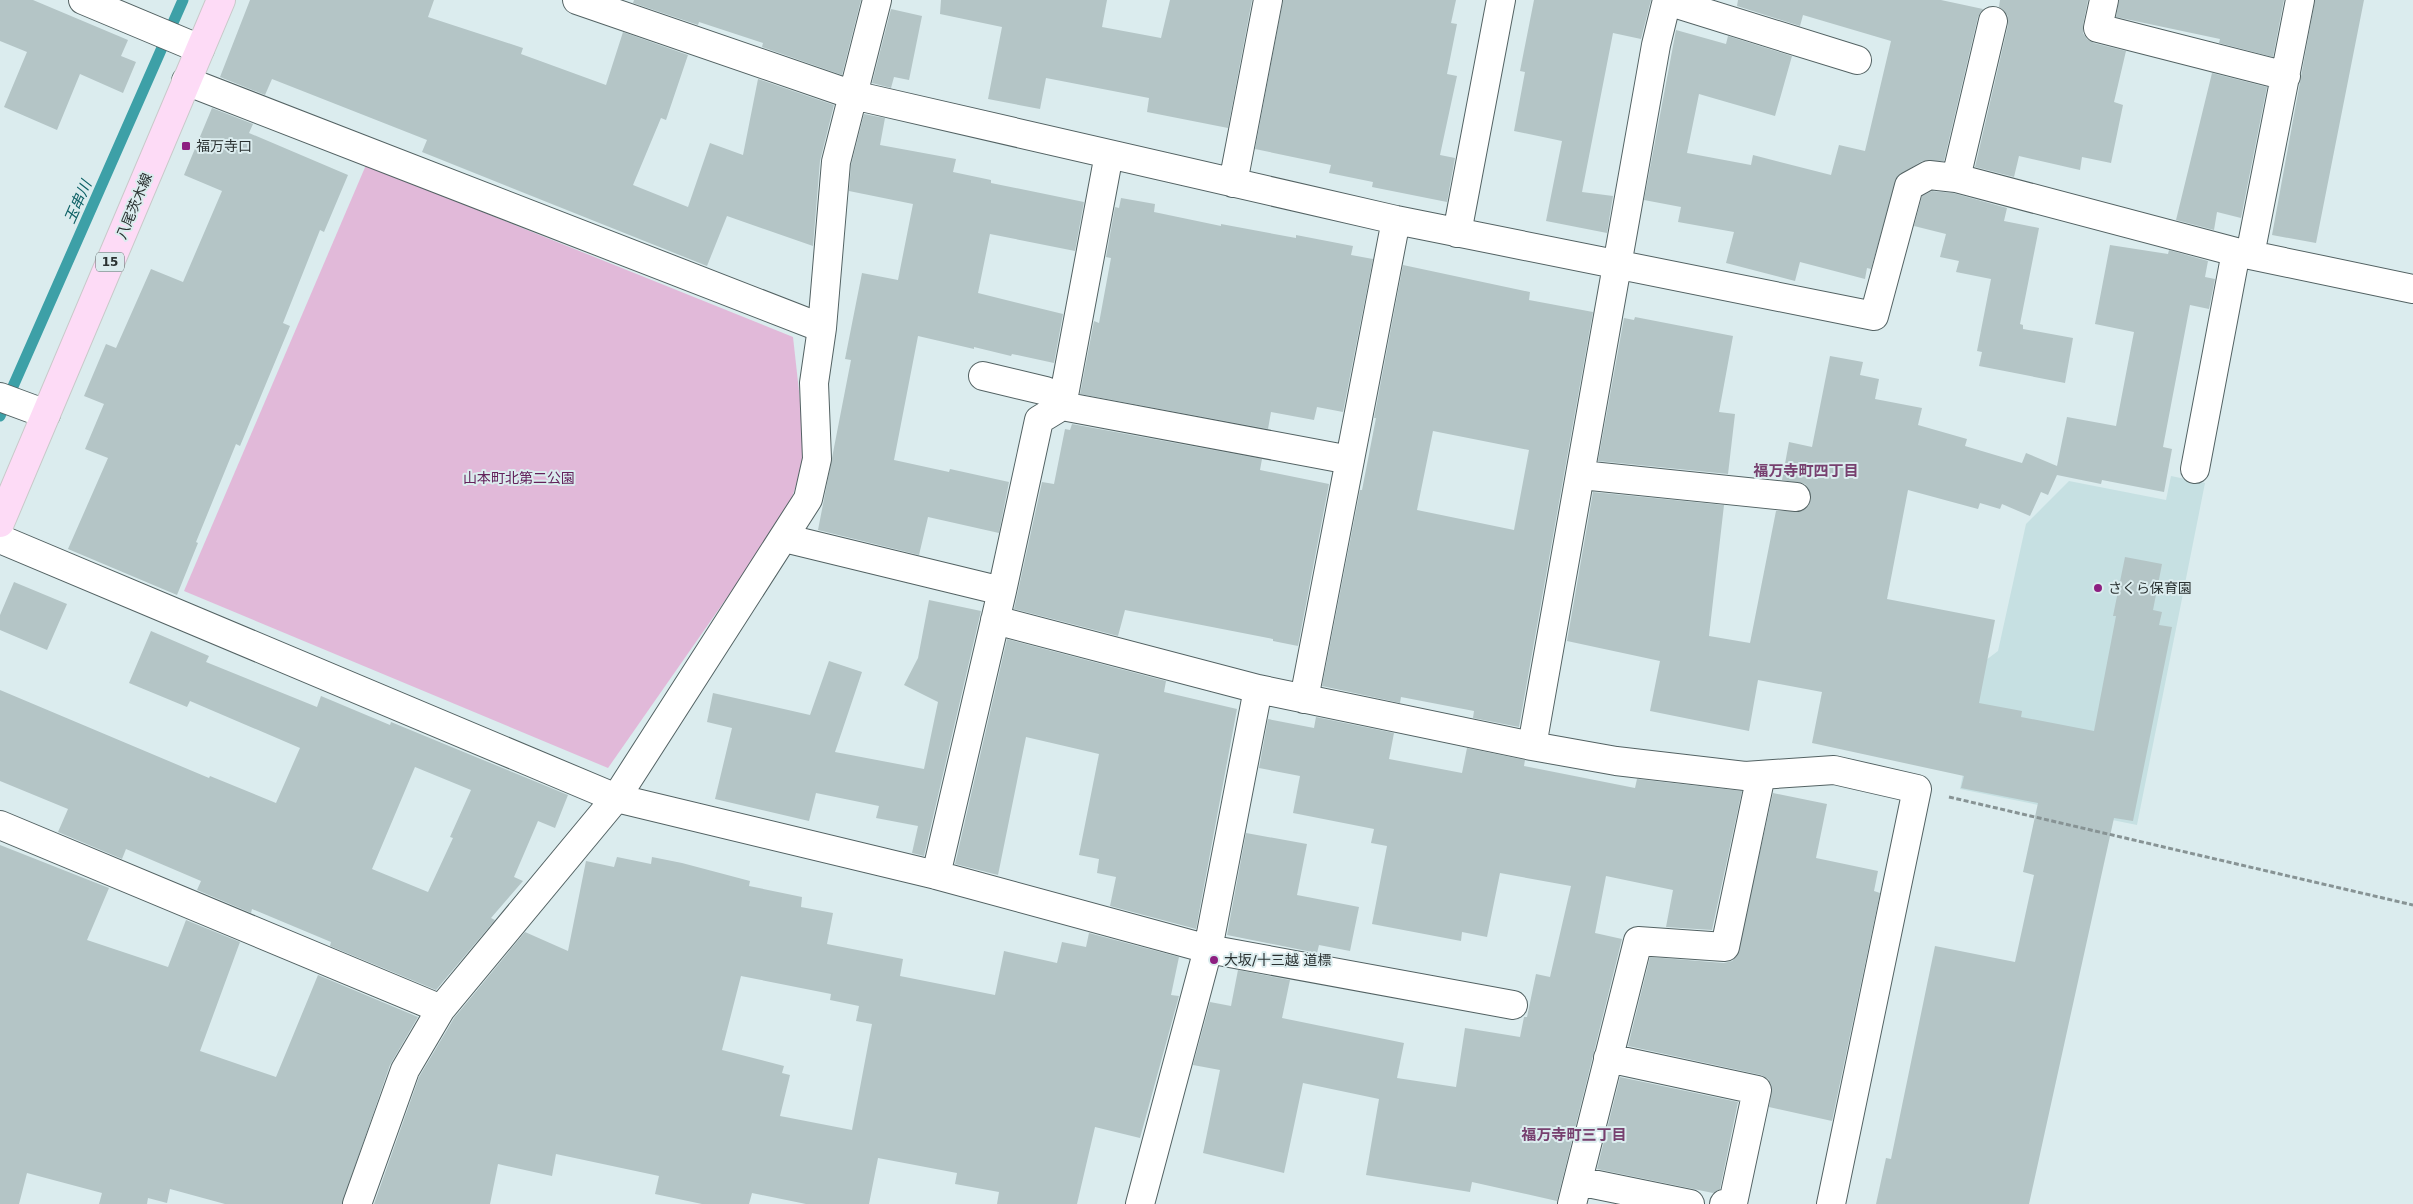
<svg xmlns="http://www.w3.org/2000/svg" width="2413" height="1204" viewBox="0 0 2413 1204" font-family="'DejaVu Sans','Noto Sans JP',sans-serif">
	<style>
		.built { fill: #c6e0e2 }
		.green { fill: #e1b9d9 }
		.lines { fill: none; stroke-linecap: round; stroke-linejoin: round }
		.stream { stroke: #3da0a7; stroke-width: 11 }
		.building { fill: #b4c5c6; fill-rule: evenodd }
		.minor-casing { stroke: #536263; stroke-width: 30 }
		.primary-casing { stroke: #c8c9c9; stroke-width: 30 }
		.path { stroke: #879394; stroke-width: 3; stroke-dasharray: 5 2.5; stroke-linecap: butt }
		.minor { stroke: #fff; stroke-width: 28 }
		.primary { stroke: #fddbf6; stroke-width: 28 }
		.poi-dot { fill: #8d1f81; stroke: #dbecee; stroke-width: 2 }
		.labels { text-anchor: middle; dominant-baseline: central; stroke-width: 4; stroke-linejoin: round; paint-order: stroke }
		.shield { fill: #dbecee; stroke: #5f696a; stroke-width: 1 }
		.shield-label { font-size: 12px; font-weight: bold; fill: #2a3131 }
		.poi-label { font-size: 14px; fill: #2a3131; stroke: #dbecee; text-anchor: start }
		.street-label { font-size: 14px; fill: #2a3131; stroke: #dbecee }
		.park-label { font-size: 14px; fill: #63215b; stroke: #dbecee }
		.water-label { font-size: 15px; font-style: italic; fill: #0e6166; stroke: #dbecee }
		.neighbourhood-label { font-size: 15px; font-weight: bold; fill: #77406f; stroke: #dbecee }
	</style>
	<rect width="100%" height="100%" fill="#dbecee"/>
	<!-- built -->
	<path class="built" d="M2171 476 2205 483 2137 825 1960 789 1986 660 1998 651 2026 524 2069 481 2166 500Z"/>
	<!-- green -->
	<path class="green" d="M366 165 793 337 806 454 788 510 608 768 184 591Z"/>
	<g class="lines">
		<!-- stream -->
		<path class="stream" d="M0 416 183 0"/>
	</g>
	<!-- building -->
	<path class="building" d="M0 0H33L128 40 121 56 136 62 123 93 80 74 57 130 4 107 27 52 0 41Z
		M250 0H434L428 17 523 48 521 54 606 85 623 32 688 55 666 120 661 118 633 185 688 207 710 143 743 155 758 79 834 105 820 161 813 246 727 216 707 266 422 152 427 140 272 79 265 95 220 77Z
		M634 0H861L842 75 762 47 763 43 699 22 698 25 633 3Z
		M941 0H1107L1102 27 1161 38 1170 0H1252L1228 128 1147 112 1149 98 1046 78 1040 109 988 99 1002 27 940 14Z
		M1283 0H1456L1451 23 1457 24 1447 74 1457 76 1440 155 1455 158 1447 202 1372 187 1373 182 1329 173 1331 165 1255 149Z
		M1534 0H1651L1641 39 1613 33 1582 192 1613 196 1607 233 1546 221 1562 141 1514 131 1525 72 1520 71Z
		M1738 0H1941L1983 9 1978 17 1944 161H1922L1897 177 1871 269 1867 268 1865 279 1800 262 1795 281 1726 263 1734 232 1678 222 1681 207 1644 200 1676 30 1726 44 1728 36 1792 56 1775 116 1699 94 1687 153 1751 165 1753 155 1831 175 1839 145 1865 151 1891 41 1803 15 1800 26 1737 6Z
		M2000 0H2088L2083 25V33L2087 39 2094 43 2126 51 2114 102 2123 105 2111 163 2082 157 2080 170 2019 156 2014 177 1975 167 2008 25V16L1999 7Z
		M2119 0H2284L2273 57 2219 43 2220 39 2116 17Z
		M2315 0H2364L2316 243 2272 235Z
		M891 9 922 16 909 80 894 77 891 88 872 83Z
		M2212 73 2267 87 2241 218 2217 212 2214 230 2176 220Z
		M212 108 253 124 249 133 348 175 324 232 320 230 283 323 290 326 240 446 236 444 196 542 198 543 177 595 68 549 108 458 85 449 104 404 84 396 106 344 116 348 151 269 183 282 222 191 184 175Z
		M864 114 885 118 880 145 956 159 953 172 991 180V183L1084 202 1075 251 990 234 978 293 1063 314 1054 363 1012 354 1011 356 974 347V349L918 336 894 460 949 472 950 469 1009 482 999 533 928 517 919 555 818 530 851 360 845 359 862 273 898 280 913 204 849 191 851 165Z
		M1932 191 1953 193 2007 208 2004 221 2039 228 2020 324 2023 325V329L2073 338 2065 383 1979 366 1982 352 1977 351 1991 279 1956 272 1959 261 1940 257 1946 234 1914 226 1922 196Z
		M1121 198 1155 204 1154 212 1221 226V224L1296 238V235L1353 246 1351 255 1373 259 1343 412 1317 407 1314 420 1271 412 1268 429 1080 394 1094 321 1099 323 1111 258 1106 257 1115 207 1119 208Z
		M2110 245 2168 254 2169 250 2208 261 2205 277 2215 279 2209 309 2190 305 2163 447 2172 449 2164 492 2102 480 2101 484 2057 475 2048 495 2041 492 2030 516 2002 504 2000 509 1980 503 1978 509 1908 490 1887 599 1995 620 1979 703 2022 711 2021 717 2094 731 2116 616H2113L2125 557 2162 564 2153 610 2162 612 2159 625 2172 627 2133 821 2114 818 2029 1204H1876L1886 1158 1891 1159 1935 946 2015 962 2034 875 2023 872 2038 803 1961 788 1964 776 1812 743 1822 692 1758 680 1749 731 1650 711 1660 661 1567 641 1593 492 1724 505 1709 636 1750 643 1776 511H1802L1808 506 1811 499 1810 491 1805 484 1782 480 1789 442 1812 447 1830 356 1863 362 1860 375 1879 379 1875 399 1922 408 1918 425 1967 439 1965 446 2022 463 2026 453 2057 466 2067 417 2116 426 2134 332 2095 324Z
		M1403 265 1530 292 1529 300 1593 312 1519 727 1473 718 1474 711 1401 697 1400 703 1322 686 1360 490H1362L1376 418H1374ZM1433 431 1529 450 1514 530 1417 510Z
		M1635 317 1733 336 1719 412 1735 414 1728 474 1598 461 1624 318 1634 320Z
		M1072 424 1262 459 1260 470 1329 484 1298 646 1273 641V639L1125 610 1118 636 1014 609 1042 482 1054 484 1065 429 1070 430Z
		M14 582 67 604 47 650 0 630V615Z
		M929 600 981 611 924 856 912 853 918 826 876 818 879 806 816 793 809 821 715 799 732 728 707 722 713 693 810 715 829 661 862 672 835 752 924 769 938 702 904 685 918 658Z
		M151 631 209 656 206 662 317 707 321 696 390 725 391 722 568 795 555 828 538 821 514 877 523 881 491 918 495 920 436 990 330 946 331 942 252 909 251 913 197 890 201 881 126 849 122 859 58 832 68 809 0 781V690L209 778 210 776 276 803 300 748 190 701 187 707 129 683ZM415 767 471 790 450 837 453 838 428 892 372 869Z
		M1007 639 1166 681 1164 692 1237 709 1196 929 1110 906 1116 877 1097 873 1099 859 1079 855 1099 754 1026 737 998 875 955 864Z
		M1316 717 1394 733 1389 759 1462 773 1467 748 1525 760 1524 766 1635 788 1637 779 1742 791 1712 930 1666 927 1673 890 1606 876 1595 933 1622 939 1557 1201 1472 1182 1470 1192 1366 1175 1379 1099 1303 1083 1284 1173 1203 1153 1220 1070 1193 1065 1210 1002 1231 1006 1238 970 1290 980 1282 1018 1404 1043 1397 1078 1456 1087 1465 1028 1520 1037 1524 1017H1527L1536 974 1550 977 1571 886 1500 873 1487 937 1462 932 1461 941 1372 924 1387 846 1371 843 1374 829 1293 813 1300 776 1259 768 1268 719 1314 728Z
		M1773 793 1827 804 1816 858 1878 871 1874 891 1880 893 1832 1121 1769 1107 1772 1086 1768 1079 1761 1075 1628 1046 1650 957 1724 963 1732 961 1737 956Z
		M1246 833 1307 844 1297 895 1359 907 1350 951 1319 945 1317 953 1227 935Z
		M0 845 109 888 87 940 168 967 186 920 240 942 200 1051 276 1077 318 975 418 1017 390 1065 342 1204H225L170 1189 167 1203 148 1198 147 1204H99L102 1193 27 1173 19 1204H0Z
		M617 857 651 864 652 857 682 863 750 881 749 886 802 897 801 907 833 913 827 944 903 959 900 976 995 995 1004 951 1057 963 1062 942 1086 947 1089 933 1179 957 1171 995 1179 996 1140 1138 1095 1127 1077 1204H997L999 1192 955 1184 957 1173 878 1158 869 1204H806L752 1193 749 1204H702L655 1194 659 1176 556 1154 552 1176 498 1164 490 1204H374L419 1077 454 1018 525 932 568 951 586 861 614 867ZM741 976 831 994 830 1000 859 1006 856 1021 872 1024 852 1130 780 1116 790 1075 782 1073 784 1066 722 1050Z
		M1620 1077 1738 1102 1720 1189 1713 1193 1597 1169Z"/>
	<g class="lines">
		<!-- minor casing -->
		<g class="minor-casing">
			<path id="minor" d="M83 0 200 49
				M577 0 853 95 1396 220 1874 316 1909 186 1929 175 1956 178 2236 252 2413 289
				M2104 0 2098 28 2286 76
				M1667 1 1857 60
				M186 81 822 328
				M1956 178 1993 21
				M1233 183 1268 0
				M1457 233 1501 0
				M2250 255 2300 0
				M983 376 1046 391 1062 406 1350 460
				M0 397 46 414
				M2195 469 2236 252
				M1581 475 1796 497
				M784 538 1002 591
				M0 539 616 798 936 875 1208 949 1513 1005
				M995 620 1258 689
				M1304 699 1396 220
				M1532 746 1656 45 1667 0
				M0 825 441 1009
				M936 875 1002 591 1039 420 1062 406 1109 154
				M1608 1058 1757 1090 1733 1203 1724 1204
				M1578 1181 1690 1204
				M357 1204 405 1070 441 1009 616 798 808 499 817 459 814 383 822 328 836 162 877 0
				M1140 1204 1208 949 1258 689 1532 746 1616 761 1745 776 1834 770 1917 789 1831 1204
				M1572 1204 1638 941 1725 947 1761 775"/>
		</g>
		<!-- primary casing -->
		<g class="primary-casing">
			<path id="primary" d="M0 523 221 0"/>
		</g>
		<!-- path -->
		<path class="path" d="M1949 797 2413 905"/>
		<!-- minor -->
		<use href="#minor" class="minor"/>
		<!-- primary -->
		<use href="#primary" class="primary"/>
	</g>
	<!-- markers -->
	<g class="poi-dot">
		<rect x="181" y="141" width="10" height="10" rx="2.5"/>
		<circle cx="2098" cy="588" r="5"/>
		<circle cx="1214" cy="960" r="5"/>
	</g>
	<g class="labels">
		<!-- shield labels -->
		<rect class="shield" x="96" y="252.5" width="28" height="19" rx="4"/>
		<g class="shield-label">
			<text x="110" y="262">15</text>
		</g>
		<!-- poi labels -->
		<g class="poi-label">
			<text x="196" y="146">福万寺口</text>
			<text x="2108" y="588">さくら保育園</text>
			<text x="1224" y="960">大坂/十三越 道標</text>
		</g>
		<!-- street labels -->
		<g class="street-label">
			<text transform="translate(134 206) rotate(-67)">八尾茨木線</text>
		</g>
		<!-- park labels -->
		<g class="park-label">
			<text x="519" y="478">山本町北第二公園</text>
		</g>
		<!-- water labels -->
		<g class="water-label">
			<text transform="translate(78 202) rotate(-66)">玉串川</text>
		</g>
		<!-- neighbourhood labels -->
		<g class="neighbourhood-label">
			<text x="1806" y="471">福万寺町四丁目</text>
			<text x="1574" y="1135">福万寺町三丁目</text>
		</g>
	</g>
</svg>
